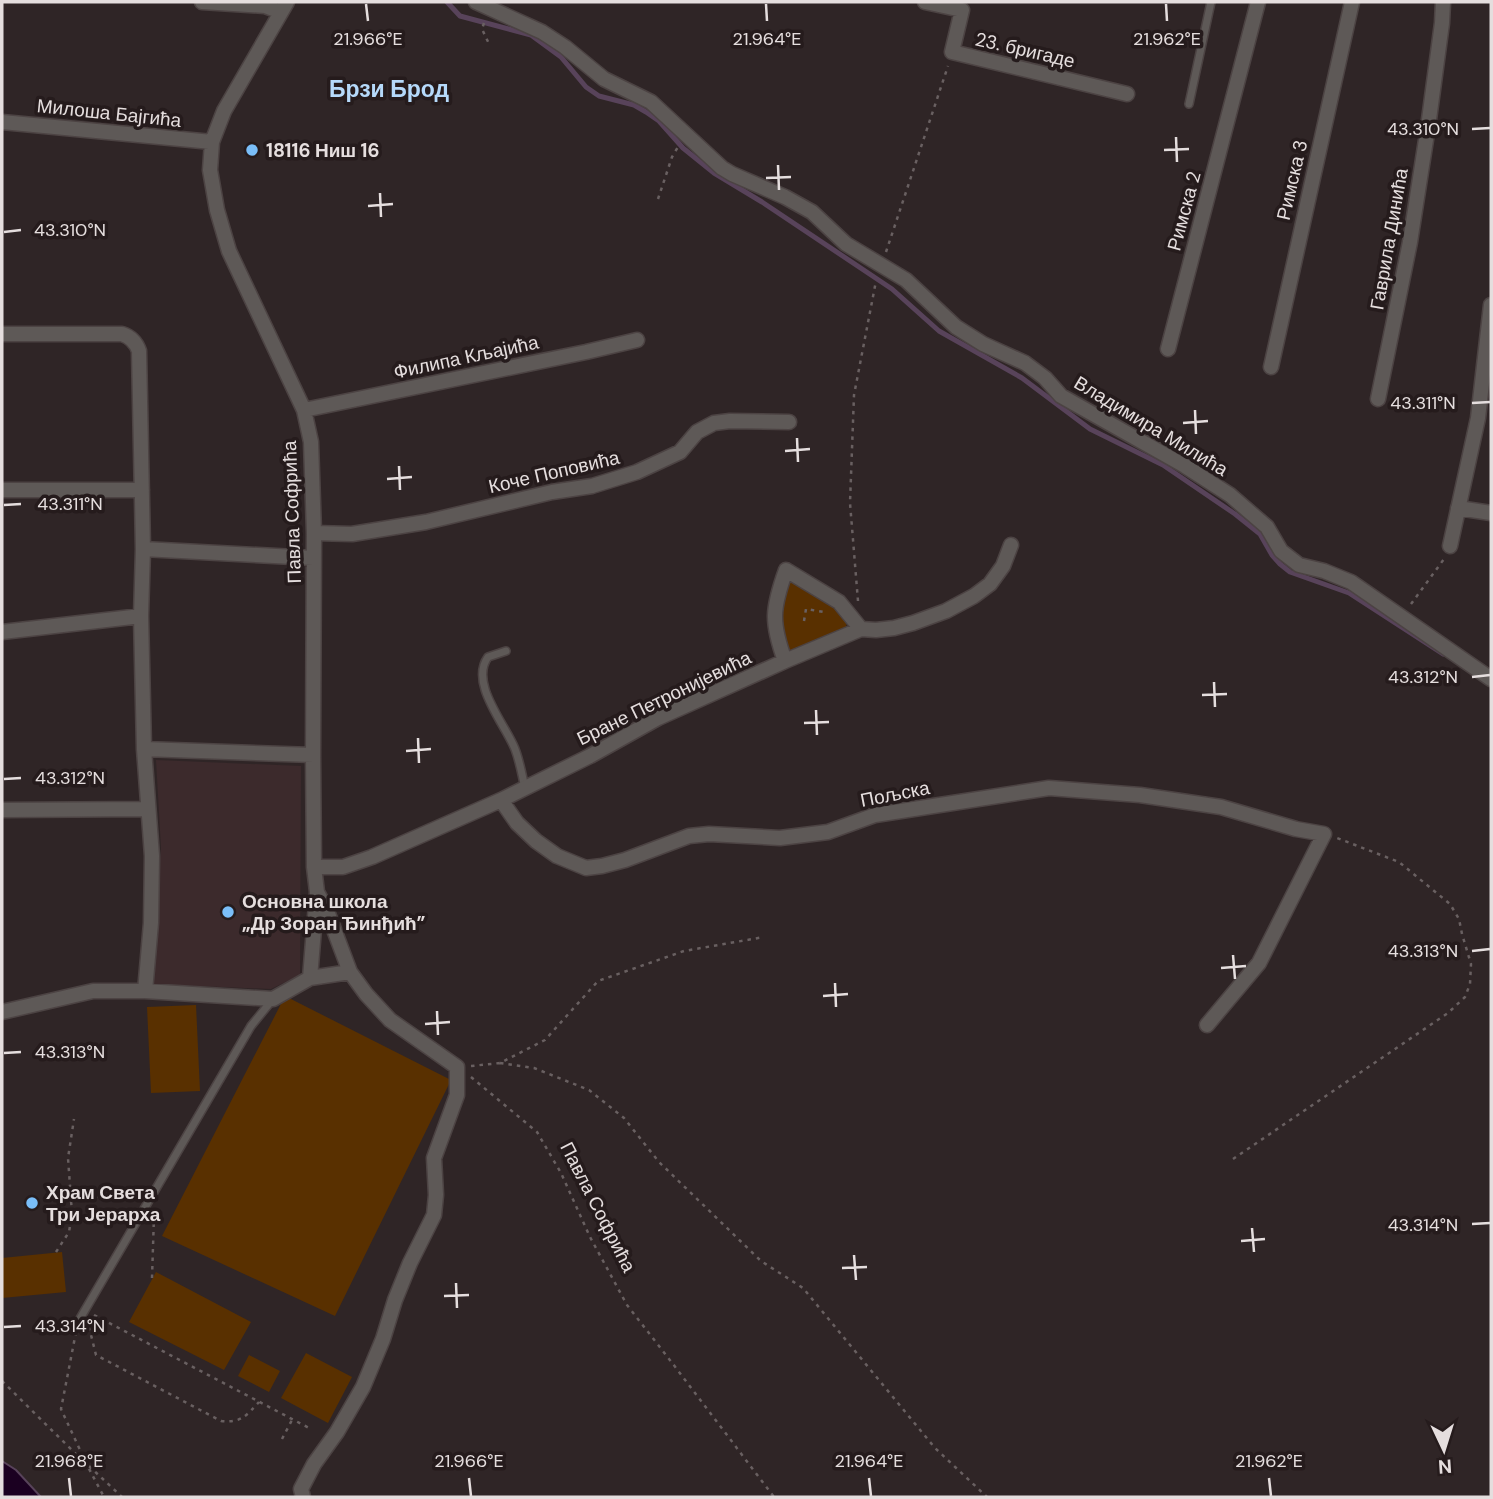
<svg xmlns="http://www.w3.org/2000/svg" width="1493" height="1499" viewBox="0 0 1493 1499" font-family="'DM Sans',sans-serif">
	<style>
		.built { fill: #3c2a2c }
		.green { fill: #593000 }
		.water { fill: #1b0021; stroke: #58435a; stroke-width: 2 }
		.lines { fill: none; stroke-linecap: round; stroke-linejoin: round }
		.stream { stroke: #58435a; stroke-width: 5 }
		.lane-casing { stroke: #4c4343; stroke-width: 10 }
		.street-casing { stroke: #4c4343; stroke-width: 17 }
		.path { stroke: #696061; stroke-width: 2.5; stroke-dasharray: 3.5 5; stroke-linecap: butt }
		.lane { stroke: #5e5957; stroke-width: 7 }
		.street { stroke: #5e5957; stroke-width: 14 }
		.ticks { fill: none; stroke: #e5dede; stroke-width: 2.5 }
		.poi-dot { fill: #7abef8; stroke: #251b1c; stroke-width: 2.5 }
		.labels { text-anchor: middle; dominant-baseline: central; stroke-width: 7; stroke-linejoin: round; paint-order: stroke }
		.street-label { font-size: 19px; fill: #e5dede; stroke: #251b1c }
		.poi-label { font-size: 19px; font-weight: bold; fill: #e5dede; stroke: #251b1c; text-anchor: start }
		.quarter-label { font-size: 23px; font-weight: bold; fill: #b5d9fa; stroke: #251b1c }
		.ticks-label { font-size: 18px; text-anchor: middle; fill: #e5dede; stroke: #251b1c; stroke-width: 7; stroke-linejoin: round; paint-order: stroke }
	</style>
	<rect width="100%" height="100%" fill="#2f2526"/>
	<!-- built -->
	<path class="built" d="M156 760 301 766 300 975 271 989 150 984 161 848Z"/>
	<!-- green -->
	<path class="green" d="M791 582H796L836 607 847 620 846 628 790 651 783 635 780 608 787 585Z
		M285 996 451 1080 335 1316 162 1236Z
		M196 1005 200 1091 151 1093 147 1007Z
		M62 1252 66 1292 2 1298V1258Z
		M156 1272 251 1322 224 1370 129 1322Z
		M306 1353 352 1377 328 1423 281 1398Z
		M249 1355 280 1371 269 1392 238 1376Z"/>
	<!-- water -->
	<path class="water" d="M2 1461 16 1470 41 1497H2Z"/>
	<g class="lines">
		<!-- stream -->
		<path class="stream" d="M447 2 460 16 531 35 561 57 586 87 599 96 634 105 646 112 659 121 683 148 714 173 762 202 892 289 939 331 1022 378 1090 429 1163 465 1235 514 1260 534 1272 555 1280 564 1290 572 1349 593 1443 654"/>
		<!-- lane casing -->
		<g class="lane-casing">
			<path id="lane" d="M1189 104 1211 2
				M506 651 488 657C469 683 505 724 515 749 520 762 522 775 525 788
				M78 1322 251 1026 273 999"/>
		</g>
		<!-- street casing -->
		<g class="street-casing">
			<path id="street" d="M202 2 265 6 281 12
				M287 2 224 111 212 142 210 170 217 210 229 251 304 410 311 442 314 533 313 755 314 867 317 892 327 911 350 972 366 994 390 1020 457 1067V1095L434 1158 436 1195 434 1215 410 1263 395 1300 383 1339 363 1387 337 1432 314 1464 301 1489 303 1497
				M476 2 542 32 565 47 604 79 651 102 722 168 732 174 785 197 812 212 846 244 906 280 956 327 983 344 1025 363 1045 378 1061 396 1185 466 1230 495 1267 527 1281 551 1299 565 1324 571 1351 582 1491 679
				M925 2 962 10 952 52 1127 94
				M2 122 212 142
				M2 334H122C131 337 136 342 139 351L143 549 141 616 144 749 152 856 151 923 145 991
				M1168 349 1258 2
				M1271 367 1352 2
				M1378 399 1410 242 1428 127 1442 23 1443 2
				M304 410 586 352 637 340
				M2 490H142
				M1458 508 1491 513
				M314 533 352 534 426 522 552 492 592 486 637 472 680 452 697 432 714 423 730 421 789 422
				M1450 546 1478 418 1491 305
				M143 549 313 558
				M2 632 141 616
				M785 661C771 622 772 609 786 570L839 602 861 629
				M144 749 313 755
				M501 800 517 823 536 841 557 856 586 868 602 866 625 860 689 836 709 834 780 838 828 832 875 815 1049 788 1140 795 1221 807 1296 829 1324 834 1259 963 1207 1025
				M2 810 148 809
				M314 867H343L372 857 501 800 590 756 658 718 785 661 861 629 876 630 894 628 913 623 946 611 974 596 990 584 1003 566 1011 545
				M310 978 317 892
				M2 1012 93 991H145L273 999 310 978 350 972"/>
		</g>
		<!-- path -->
		<path class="path" d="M484 23 482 29 490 46
			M658 199 672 157 678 147
			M886 252 948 66
			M858 601 850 503 854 395 876 281
			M1411 604 1444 559
			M804 621 806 609 824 612
			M500 1063 534 1068 589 1090 624 1118 659 1162 761 1261 803 1288 935 1448 987 1497
			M471 1066 500 1063 545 1040 598 981 684 951 764 937
			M471 1077 537 1132 561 1173 590 1237 627 1305 673 1364 774 1497
			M1233 1159 1448 1013 1465 997 1470 984 1471 964 1462 934 1459 919 1450 904 1399 862 1337 838
			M72 1198 139 1194
			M56 1252 69 1232 72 1214 68 1158 74 1119
			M152 1278 154 1216
			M94 1315 311 1429
			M89 1327 96 1355 221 1421C241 1423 246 1416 259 1402
			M76 1332 61 1409 87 1465 104 1497
			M2 1381 84 1462
			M282 1439 292 1420
			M89 1466 122 1497"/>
		<!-- lane -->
		<use href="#lane" class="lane"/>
		<!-- street -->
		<use href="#street" class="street"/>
	</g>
	<!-- ticks -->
	<path class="ticks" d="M366 4 368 21M766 4 767 21M1166 4 1167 21M1472 129 1490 128M1176 137 1177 162M1164 150 1189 149M778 165 779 190M766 178 791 177M380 193 381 217M368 206 393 204M4 232 21 230M1472 403 1490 402M1195 410 1196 434M1183 423 1208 421M797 438 798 462M785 451 810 449M399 466 400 490M387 479 412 477M4 505 21 504M1472 677 1490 675M1214 682 1215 707M1202 695 1227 694M816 710 817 735M804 723 829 722M418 738 419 763M406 751 431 749M4 779 21 778M1472 951 1490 949M1233 955 1235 979M1221 968 1246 966M835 983 836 1007M823 996 848 994M437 1011 438 1035M425 1024 450 1022M4 1053 21 1052M1472 1224 1490 1223M1252 1228 1254 1252M1241 1241 1265 1239M854 1255 856 1280M842 1268 867 1267M456 1283 457 1308M444 1296 469 1295M4 1327 21 1326M69 1478 71 1496M469 1478 471 1496M869 1478 871 1496M1269 1478 1271 1496"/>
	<!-- markers -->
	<g class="poi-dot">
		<circle cx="252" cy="150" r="7"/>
		<circle cx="228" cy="912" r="7"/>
		<circle cx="32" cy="1203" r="7"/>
	</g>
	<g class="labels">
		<!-- street labels -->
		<g class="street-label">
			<text transform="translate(1025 50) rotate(13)">23. бригаде</text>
			<text transform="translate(109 113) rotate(6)">Милоша Бајгића</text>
			<text transform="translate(1292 180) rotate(-77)">Римска 3</text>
			<text transform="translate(1184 211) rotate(-75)">Римска 2</text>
			<text transform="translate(1389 239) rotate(-80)">Гаврила Динића</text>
			<text transform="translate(466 357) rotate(-12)">Филипа Кљајића</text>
			<text transform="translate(1151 426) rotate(31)">Владимира Милића</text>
			<text transform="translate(554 472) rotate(-13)">Коче Поповића</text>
			<text transform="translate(292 512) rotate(-92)">Павла Софрића</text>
			<text transform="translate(664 698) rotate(-26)">Бране Петронијевића</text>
			<text transform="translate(895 794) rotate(-11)">Пољска</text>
			<text transform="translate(598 1207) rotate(63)">Павла Софрића</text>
		</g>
		<!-- poi labels -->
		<g class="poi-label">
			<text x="266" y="150">18116 Ниш 16</text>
			<text x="242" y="901">Основна школа<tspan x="242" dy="22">„Др Зоран Ђинђић”</tspan></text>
			<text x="46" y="1192">Храм Света<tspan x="46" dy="22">Три Јерарха</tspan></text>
		</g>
		<!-- quarter labels -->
		<g class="quarter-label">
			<text x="389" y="89">Брзи Брод</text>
		</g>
	</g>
	<g class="ticks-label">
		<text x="368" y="45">21.966°E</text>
		<text x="767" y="45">21.964°E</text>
		<text x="1167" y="45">21.962°E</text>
		<text x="1423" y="135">43.310°N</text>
		<text x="70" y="236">43.310°N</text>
		<text x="1423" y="409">43.311°N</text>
		<text x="70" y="510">43.311°N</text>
		<text x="1423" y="683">43.312°N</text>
		<text x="70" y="784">43.312°N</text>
		<text x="1423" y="957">43.313°N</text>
		<text x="70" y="1058">43.313°N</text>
		<text x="1423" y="1231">43.314°N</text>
		<text x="70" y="1332">43.314°N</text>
		<text x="69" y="1467">21.968°E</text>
		<text x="469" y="1467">21.966°E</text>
		<text x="869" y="1467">21.964°E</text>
		<text x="1269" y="1467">21.962°E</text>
	</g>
	<!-- border -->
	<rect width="1493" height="1499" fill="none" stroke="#e5dede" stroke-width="7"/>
	<!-- north arrow -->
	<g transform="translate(1444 1450) rotate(176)" stroke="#251b1c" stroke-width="5" paint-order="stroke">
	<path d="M0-5L12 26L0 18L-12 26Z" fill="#e5dede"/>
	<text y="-10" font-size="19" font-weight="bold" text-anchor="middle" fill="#e5dede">N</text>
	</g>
</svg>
